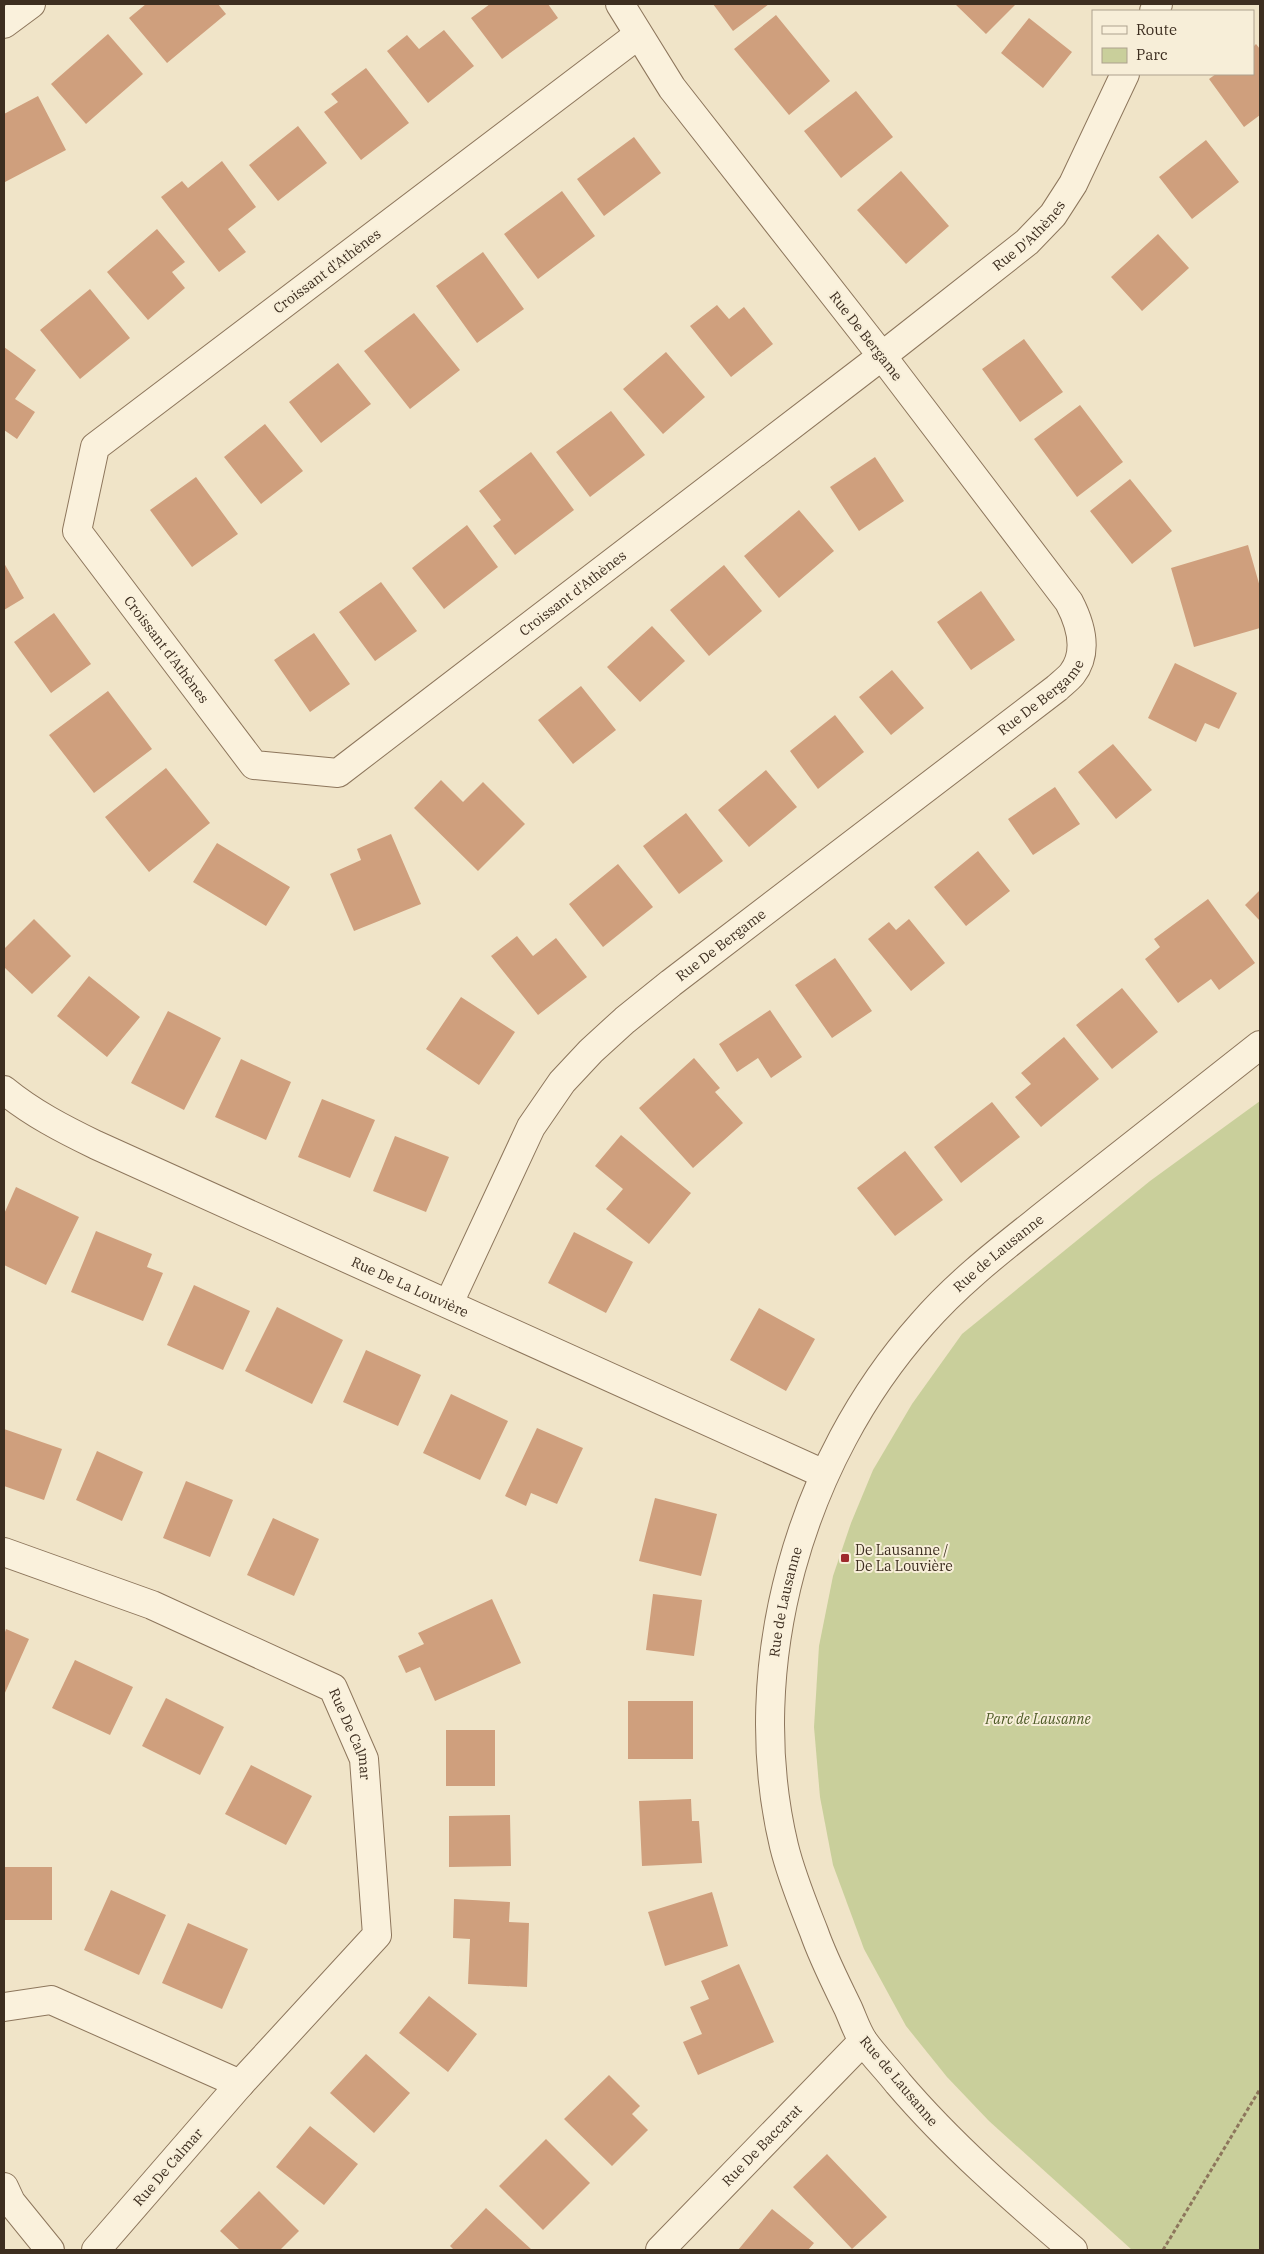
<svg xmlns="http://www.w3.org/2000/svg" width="1264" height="2254" viewBox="0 0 1264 2254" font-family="'IBM Plex Serif',serif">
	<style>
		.green { fill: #c9cf9b }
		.building { fill: #cf9f7d }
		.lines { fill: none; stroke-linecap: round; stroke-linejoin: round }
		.minor-casing { stroke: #8d765c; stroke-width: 30 }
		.path { stroke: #8d765c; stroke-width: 3; stroke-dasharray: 4 2.5; stroke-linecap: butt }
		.minor { stroke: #faf1dc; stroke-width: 28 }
		.poi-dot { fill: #9e2a2b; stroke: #f7eed8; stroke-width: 2 }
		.labels { text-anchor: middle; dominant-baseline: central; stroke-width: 4; stroke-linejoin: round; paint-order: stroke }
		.street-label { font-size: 14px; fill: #3d2e20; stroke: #f7eed8 }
		.poi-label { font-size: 14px; fill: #3d2e20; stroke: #f7eed8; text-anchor: start }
		.park-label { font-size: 14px; font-style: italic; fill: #4d5a26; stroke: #f7eed8 }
	</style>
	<rect width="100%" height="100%" fill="#f0e4c8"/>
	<!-- green -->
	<path class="green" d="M1260 1101V2250H1132L989 2121 947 2077 906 2026 864 1949 833 1865 820 1797 814 1727 819 1646 833 1576 851 1523 873 1470 912 1404 962 1334 1150 1181Z"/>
	<!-- building -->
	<path class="building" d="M146 4H218L226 14 167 63 129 18Z
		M490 4H548L558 18 502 59 471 18Z
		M713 4H769L733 31Z
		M955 4H1016L986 34Z
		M776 15 830 81 789 115 734 49Z
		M1029 18 1072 52 1043 88 1001 53Z
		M444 30 474 66 428 103 387 51 407 35 419 49Z
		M108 34 143 74 86 124 51 84Z
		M1256 44 1260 49V115L1244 127 1209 79 1216 74H1253V47Z
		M366 68 409 123 361 160 324 112 338 102 331 94Z
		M856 91 893 137 841 178 804 131Z
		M38 96 66 150 5 182 4 114Z
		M298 126 327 163 278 201 249 165Z
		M634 137 661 173 604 216 577 179Z
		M1206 140 1239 182 1192 219 1159 177Z
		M222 161 256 207 228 229 246 252 219 272 161 197 182 181 188 188Z
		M901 171 949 226 906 264 857 210Z
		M562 191 595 236 538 279 504 234Z
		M157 229 185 262 172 272 185 288 148 320 107 272Z
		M1158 234 1189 268 1142 311 1111 277Z
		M483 252 524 309 477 343 436 286Z
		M90 289 130 338 80 379 40 330Z
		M717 305 729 319 744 307 773 344 731 377 690 326Z
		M414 313 460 370 410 409 364 351Z
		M1024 339 1063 392 1020 422 982 369Z
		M4 347 36 370 15 399 35 412 17 439 4 430Z
		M666 352 705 397 663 434 623 389Z
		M338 363 371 404 321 443 289 402Z
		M1080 405 1123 462 1077 497 1034 439Z
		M611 411 645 455 590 497 556 452Z
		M265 424 303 471 261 504 224 457Z
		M531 452 574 510 515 555 493 526 501 520 479 491Z
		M875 457 904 501 859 531 830 487Z
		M196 477 238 534 192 567 150 510Z
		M1130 479 1172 531 1132 564 1090 511Z
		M799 510 834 551 779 598 744 556Z
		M467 525 498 567 444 609 412 568Z
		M1248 545 1260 587V628L1194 647 1171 568Z
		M4 563 24 598 4 610Z
		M724 565 762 611 709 656 670 610Z
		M381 582 417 631 375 661 339 612Z
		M981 591 1015 640 971 670 937 622Z
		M54 613 91 664 51 693 14 642Z
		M652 626 685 661 640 702 607 667Z
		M314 633 350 684 310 712 274 660Z
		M1175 663 1237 693 1219 729 1205 723 1196 742 1148 718Z
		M892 670 924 708 891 735 859 697Z
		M581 686 616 730 573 764 538 720Z
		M108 691 152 749 94 793 49 735Z
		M835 715 864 752 818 789 790 751Z
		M1113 744 1152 790 1116 819 1078 772Z
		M166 768 210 823 149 872 105 817Z
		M766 770 797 807 749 847 718 810Z
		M441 780 463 802 483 782 525 824 478 871 414 808Z
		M1055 787 1080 824 1033 855 1008 819Z
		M686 813 723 861 679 894 643 846Z
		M391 834 421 904 354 931 330 874 361 860 357 849Z
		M217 843 290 887 266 926 193 882Z
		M978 851 1010 891 966 926 934 887Z
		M618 864 653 907 603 947 569 904Z
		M1260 890V921L1245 905Z
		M1208 899 1255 963 1219 990 1211 979 1178 1003 1145 959 1160 947 1154 939Z
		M34 919 71 956 32 994 4 967V949Z
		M909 919 945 963 911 991 868 939 889 922 896 930Z
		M517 936 533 956 556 938 587 977 538 1015 491 956Z
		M835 958 872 1011 832 1038 795 985Z
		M89 976 140 1017 107 1057 57 1016Z
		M1122 988 1158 1032 1112 1069 1076 1025Z
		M461 997 515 1032 479 1085 426 1049Z
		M770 1010 802 1057 771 1078 758 1058 737 1072 719 1044Z
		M168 1011 221 1038 184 1110 131 1083Z
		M1064 1037 1099 1079 1041 1127 1015 1097 1031 1084 1021 1073Z
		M694 1058 720 1088 715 1092 743 1123 693 1168 639 1108Z
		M241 1059 291 1082 266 1140 215 1117Z
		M322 1099 375 1120 350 1178 298 1157Z
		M992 1102 1020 1137 961 1183 934 1147Z
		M621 1135 691 1193 649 1244 606 1209 623 1189 595 1166Z
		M395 1136 449 1157 426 1212 373 1191Z
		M905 1151 943 1200 895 1236 857 1188Z
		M16 1187 79 1217 46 1285 4 1265V1214Z
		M96 1231 152 1254 147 1267 163 1273 143 1321 71 1292Z
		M574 1232 633 1262 606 1313 548 1283Z
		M194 1285 250 1311 223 1370 167 1345Z
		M277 1307 343 1340 312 1404 245 1371Z
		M759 1308 815 1339 786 1391 730 1360Z
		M366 1350 421 1375 398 1426 343 1402Z
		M451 1394 508 1421 480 1480 423 1453Z
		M537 1428 583 1448 557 1504 531 1493 526 1506 505 1496Z
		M4 1429 62 1449 44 1500 4 1486Z
		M97 1451 143 1472 122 1521 76 1500Z
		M186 1481 233 1500 210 1557 163 1538Z
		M655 1498 717 1514 701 1576 639 1561Z
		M273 1518 319 1539 294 1596 247 1575Z
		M653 1594 702 1600 694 1656 646 1650Z
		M492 1599 521 1663 435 1701 420 1667 406 1673 398 1656 424 1644 418 1633Z
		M6 1629 29 1639 4 1695V1635Z
		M75 1660 133 1687 110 1735 52 1708Z
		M166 1698 224 1727 200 1775 142 1746Z
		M628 1701H693V1759H628Z
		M446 1730H495V1786H446Z
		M251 1765 312 1796 286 1845 225 1814Z
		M691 1799 692 1821H699L702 1863 642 1866 639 1801Z
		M510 1815 511 1866 449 1867V1816Z
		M4 1867H52V1920H4Z
		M111 1890 166 1915 139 1975 84 1950Z
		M712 1892 728 1946 665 1966 648 1912Z
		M454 1899 510 1902 509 1922 529 1923 527 1987 468 1984 470 1939 453 1938Z
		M188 1923 248 1949 222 2009 162 1983Z
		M739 1964 774 2042 698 2075 683 2042 702 2034 690 2007 709 1999 701 1981Z
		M429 1996 477 2034 448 2072 399 2033Z
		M366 2054 410 2093 374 2133 330 2093Z
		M609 2075 640 2106 632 2114 648 2130 612 2166 564 2119Z
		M310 2126 358 2164 324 2205 276 2167Z
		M546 2139 590 2183 543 2230 499 2186Z
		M827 2154 887 2217 852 2249 793 2187Z
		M259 2191 299 2231 280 2250H240L220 2231Z
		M486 2208 532 2250H454L450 2246Z
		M772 2209 814 2243 808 2250H738Z"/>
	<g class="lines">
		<!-- minor casing -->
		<g class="minor-casing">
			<g id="minor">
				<path d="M1154 11 1158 4"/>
				<path d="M4 24 31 4"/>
				<path id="s1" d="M638 35 95 447 77 531 254 765 338 773 882 356 1027 242 1053 215 1073 184 1125 74"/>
				<path id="s2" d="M4 1090C32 1113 63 1129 96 1145L824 1474"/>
				<path id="s3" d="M449 1303 531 1127 562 1082 591 1051 625 1020 671 983 1057 688C1061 684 1068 679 1072 674 1089 652 1081 625 1069 602L882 356 672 88 620 4"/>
				<path id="s4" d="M4 1552 152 1605 333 1688 364 1759 377 1935 240 2084 96 2250"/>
				<path d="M4 2007 51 2000 240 2084"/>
				<path d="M4 2187 11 2202 50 2250"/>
				<path id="s5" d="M660 2250 863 2041"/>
				<path id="s6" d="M1073 2250C1012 2198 950 2144 898 2083 887 2069 874 2056 864 2042 857 2032 853 2019 848 2008 836 1983 823 1958 814 1932 803 1904 791 1875 784 1846 741 1666 800 1461 922 1324 960 1280 1007 1245 1052 1209 1121 1154 1191 1100 1260 1045"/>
			</g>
		</g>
		<!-- path -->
		<path class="path" d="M1163 2250 1260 2089"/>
		<!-- minor -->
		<use href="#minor" class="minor"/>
	</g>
	<!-- markers -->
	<rect class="poi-dot" x="840" y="1553" width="10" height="10" rx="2.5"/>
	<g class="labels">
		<!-- street labels -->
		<g class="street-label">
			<text stroke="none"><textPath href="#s1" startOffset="2021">Rue D'Athènes</textPath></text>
			<text transform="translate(327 271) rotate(-37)">Croissant d'Athènes</text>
			<text transform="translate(866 336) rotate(52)">Rue De Bergame</text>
			<text stroke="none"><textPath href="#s1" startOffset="1441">Croissant d'Athènes</textPath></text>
			<text stroke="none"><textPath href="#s1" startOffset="916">Croissant d'Athènes</textPath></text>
			<text stroke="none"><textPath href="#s3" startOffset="864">Rue De Bergame</textPath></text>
			<text stroke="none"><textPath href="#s3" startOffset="459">Rue De Bergame</textPath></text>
			<text stroke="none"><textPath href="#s6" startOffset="1172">Rue de Lausanne</textPath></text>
			<text stroke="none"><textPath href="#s2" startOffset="452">Rue De La Louvière</textPath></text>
			<text stroke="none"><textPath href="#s6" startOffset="754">Rue de Lausanne</textPath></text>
			<text stroke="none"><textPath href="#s4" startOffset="406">Rue De Calmar</textPath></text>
			<text transform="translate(899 2081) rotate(50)">Rue de Lausanne</text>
			<text stroke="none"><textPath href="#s5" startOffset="146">Rue De Baccarat</textPath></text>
			<text transform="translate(168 2167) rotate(-49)">Rue De Calmar</text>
		</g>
		<!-- poi labels -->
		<g class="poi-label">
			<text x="855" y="1550">De Lausanne /<tspan x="855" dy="16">De La Louvière</tspan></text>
		</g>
		<!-- park labels -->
		<g class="park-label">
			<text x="1038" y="1719">Parc de Lausanne</text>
		</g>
	</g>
	<!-- border -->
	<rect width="1264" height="2254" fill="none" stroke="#3d2e20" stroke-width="10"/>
	<!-- legend -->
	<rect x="1092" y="10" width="162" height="65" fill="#f7eed8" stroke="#ada18e"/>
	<rect x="1102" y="26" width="25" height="8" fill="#faf1dc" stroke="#ada18e"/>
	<text x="1136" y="35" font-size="15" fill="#3d2e20">Route</text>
	<rect x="1102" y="48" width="25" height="15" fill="#c9cf9b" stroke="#ada18e"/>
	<text x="1136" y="60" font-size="15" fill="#3d2e20">Parc</text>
</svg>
